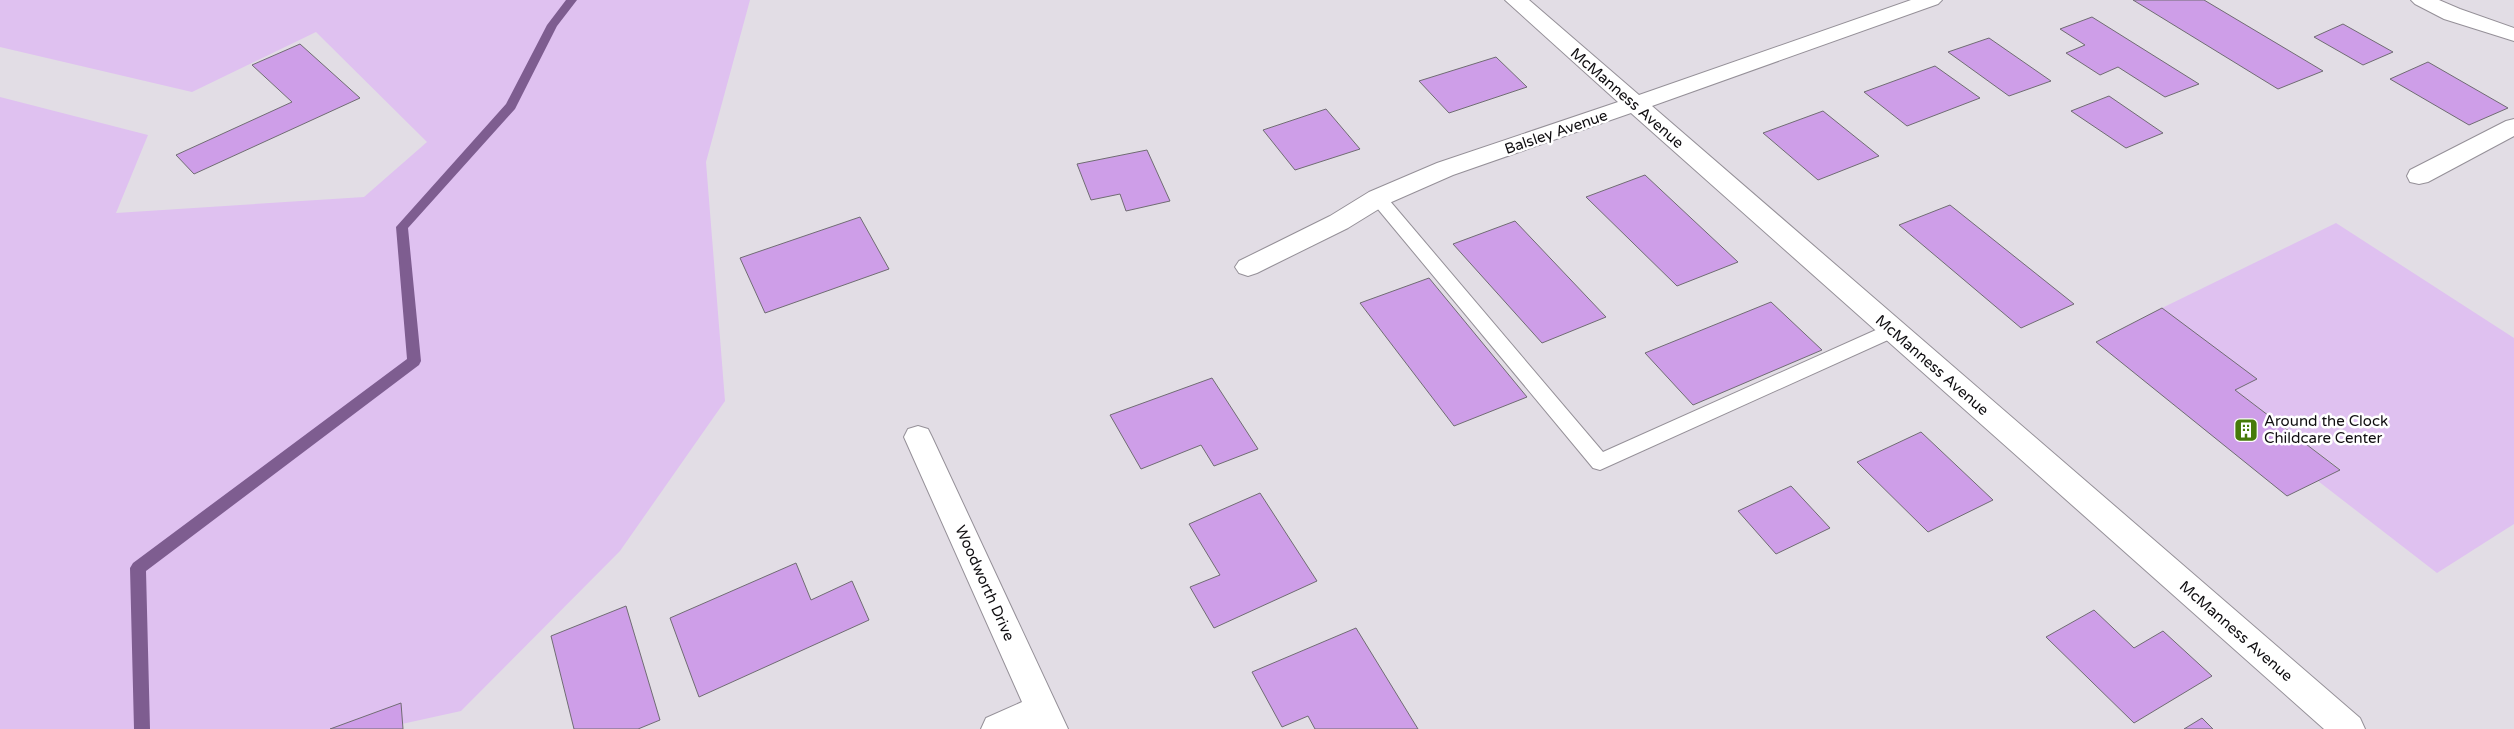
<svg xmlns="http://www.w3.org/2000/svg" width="2514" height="729" viewBox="0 0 2514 729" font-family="'Varela Round',sans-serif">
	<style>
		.green { fill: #dfc1f0 }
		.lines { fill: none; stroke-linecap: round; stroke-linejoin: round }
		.stream { fill: #7e5d90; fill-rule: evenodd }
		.building { fill: #ce9ee8; stroke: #706c73 }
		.service-casing { stroke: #959098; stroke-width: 2 }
		.minor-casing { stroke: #959098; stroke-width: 2 }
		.tertiary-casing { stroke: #959098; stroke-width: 2 }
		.service { fill: #fff; fill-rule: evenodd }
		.minor { fill: #fff; fill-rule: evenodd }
		.tertiary { fill: #fff; fill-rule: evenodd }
		.labels { text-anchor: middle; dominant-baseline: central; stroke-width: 5; stroke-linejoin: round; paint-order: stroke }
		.street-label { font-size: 15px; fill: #100e11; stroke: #fff }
		.poi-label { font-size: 15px; fill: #100e11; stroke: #fff; text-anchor: start }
	</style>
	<rect width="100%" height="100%" fill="#e2dde5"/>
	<!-- green -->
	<path class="green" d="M0 0H750L706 162 725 401 620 551 461 711 379 729H0V97L148 135 116 213 364 197 427 142 316 32 192 92 0 47Z
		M2336 223 2514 338V524L2437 573 2318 481 2340 469 2235 390 2162 308Z"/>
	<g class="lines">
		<!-- stream -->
		<path class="stream" d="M566 0H577L557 26 515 109 408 228 421 361 419 365 146 571 150 729H134L130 568 133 563 407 359 396 227 506 104 547 25Z"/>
	</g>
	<!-- building -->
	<path class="building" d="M2133 0H2204L2323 71 2278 89Z
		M2092 17 2199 84 2165 97 2118 67 2100 75 2066 53 2085 45 2060 29Z
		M2343 24 2393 52 2363 65 2314 37Z
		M1989 38 2051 81 2009 96 1948 52Z
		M300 44 360 98 194 174 176 155 292 102 252 65Z
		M1496 57 1527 87 1449 113 1419 81Z
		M2428 62 2508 108 2469 125 2390 79Z
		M1935 66 1980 98 1907 126 1864 92Z
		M2109 96 2163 133 2126 148 2071 111Z
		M1326 109 1360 149 1295 170 1263 130Z
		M1823 111 1879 156 1818 180 1763 133Z
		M1147 150 1170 201 1126 211 1120 194 1091 200 1077 164Z
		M1645 175 1738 262 1677 286 1586 197Z
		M1950 205 2074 304 2021 328 1899 225Z
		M860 217 889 269 765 313 740 258Z
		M1515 221 1606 317 1542 343 1453 244Z
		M1429 278 1527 397 1454 426 1360 303Z
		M1771 302 1822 350 1693 405 1645 353Z
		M2162 308 2257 379 2235 390 2340 470 2287 496 2096 342Z
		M1212 378 1258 449 1214 466 1201 445 1141 469 1110 415Z
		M1921 432 1993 500 1928 532 1857 462Z
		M1791 486 1830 528 1776 554 1738 511Z
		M1260 493 1317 581 1214 628 1190 587 1220 575 1189 524Z
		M796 563 811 600 852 581 869 620 699 697 670 618Z
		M626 606 660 720 638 729H574L551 636Z
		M2094 610 2134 648 2163 631 2212 676 2134 723 2046 637Z
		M1356 628 1418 729H1315L1308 716 1282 727 1252 672Z
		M401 703 403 729H330Z
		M2202 718 2213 729H2184Z"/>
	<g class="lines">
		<!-- service casing -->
		<g class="service-casing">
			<path id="service" d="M1378 192 1384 194 1603 452 1887 325 1893 323 1899 325 1902 330 1899 335 1600 470 1593 468 1372 202 1370 198 1372 194Z"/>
		</g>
		<!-- minor casing -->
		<g class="minor-casing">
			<path id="minor" d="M1505 0H1529L1639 95 1911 0H1942L1938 4 1652 106 2360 718 2365 729H2324L1631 113 1453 175 1387 204 1348 228 1257 273 1248 276 1239 273 1235 267 1239 261 1330 216 1369 192 1437 163 1618 102Z
				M2514 119V136L2428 182 2419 184 2410 182 2407 176 2410 170 2506 121Z
				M918 426 928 429 932 437 1068 729H981L986 718 1022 702 904 437 908 429Z"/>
		</g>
		<!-- tertiary casing -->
		<g class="tertiary-casing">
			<path id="tertiary" d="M2411 0H2439L2460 9 2514 28V41L2444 19 2415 4Z"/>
		</g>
		<!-- service -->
		<use href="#service" class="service"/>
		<!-- minor -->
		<use href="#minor" class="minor"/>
		<!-- tertiary -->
		<use href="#tertiary" class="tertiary"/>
	</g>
	<!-- icons -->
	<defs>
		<g id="building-square" transform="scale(1.25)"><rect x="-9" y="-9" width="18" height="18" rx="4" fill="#467a09" stroke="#fff"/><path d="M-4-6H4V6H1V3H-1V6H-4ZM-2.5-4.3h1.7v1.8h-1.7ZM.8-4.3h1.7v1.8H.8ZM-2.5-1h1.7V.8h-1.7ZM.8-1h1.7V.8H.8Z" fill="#fff"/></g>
	</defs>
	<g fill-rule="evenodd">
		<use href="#building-square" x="2246" y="430"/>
	</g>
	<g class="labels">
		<!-- street labels -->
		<g class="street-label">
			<text transform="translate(1627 98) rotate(41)">McManness Avenue</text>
			<text transform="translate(1556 132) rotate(-19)">Balsley Avenue</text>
			<text transform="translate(1932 365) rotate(41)">McManness Avenue</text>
			<text transform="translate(985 583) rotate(66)">Woodworth Drive</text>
			<text transform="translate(2236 631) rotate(41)">McManness Avenue</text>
		</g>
		<!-- poi labels -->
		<g class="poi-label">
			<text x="2264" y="421">Around the Clock<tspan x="2264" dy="17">Childcare Center</tspan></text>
		</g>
	</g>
</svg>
